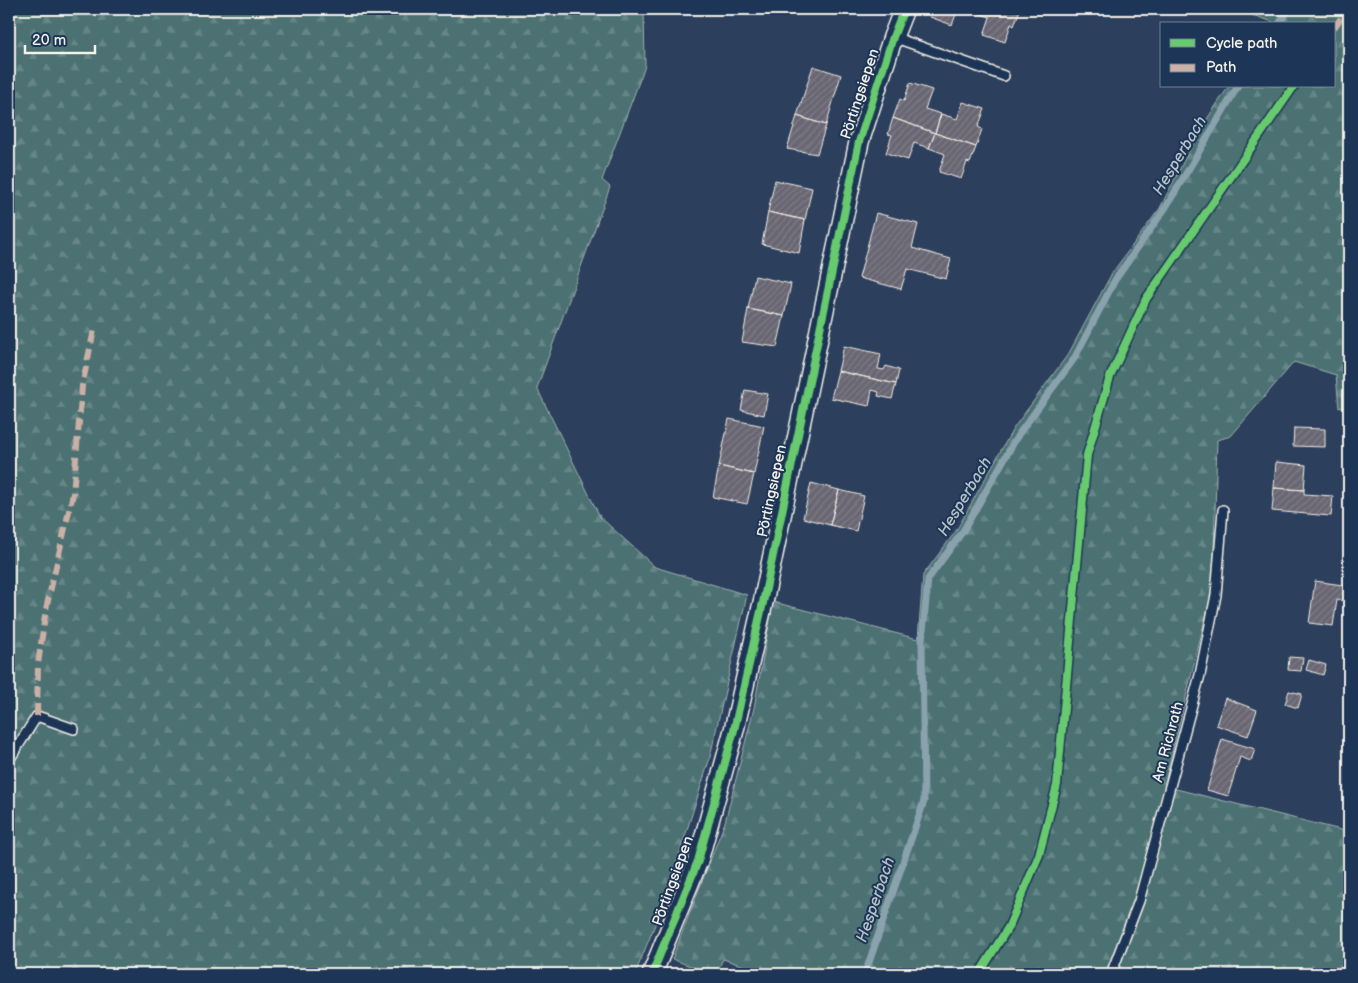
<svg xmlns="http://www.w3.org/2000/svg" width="1358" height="983" viewBox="0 0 1358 983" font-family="'Balsamiq Sans',sans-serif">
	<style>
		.forest { fill: url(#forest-firs); stroke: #a0b1ae }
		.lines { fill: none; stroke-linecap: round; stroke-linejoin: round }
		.stream { stroke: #89a2ae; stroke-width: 7 }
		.building { fill: url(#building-hatch); stroke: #f4f1e8 }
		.service-casing { stroke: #f4f1e8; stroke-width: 12 }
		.minor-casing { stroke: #f4f1e8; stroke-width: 22 }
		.service { stroke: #1d3557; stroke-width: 9 }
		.minor { stroke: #1d3557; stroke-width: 19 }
		.quiet { stroke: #cab0a6; stroke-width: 6; stroke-dasharray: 12 6; stroke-linecap: butt }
		.cycleway-casing { stroke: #1d3557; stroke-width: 11 }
		.cycleway { stroke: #67ca6e; stroke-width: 8 }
		.labels { text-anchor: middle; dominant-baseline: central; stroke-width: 4; stroke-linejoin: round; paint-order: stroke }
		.street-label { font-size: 15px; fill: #f4f1e8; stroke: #1d3557 }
		.water-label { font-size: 16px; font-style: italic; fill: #b6c3c6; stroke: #1d3557 }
	</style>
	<defs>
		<pattern id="forest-firs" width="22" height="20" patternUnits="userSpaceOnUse" patternTransform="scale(1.25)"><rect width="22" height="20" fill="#4c7173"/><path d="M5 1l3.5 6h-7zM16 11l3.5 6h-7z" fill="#668687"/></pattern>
		<pattern id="building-hatch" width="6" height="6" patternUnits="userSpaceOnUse" patternTransform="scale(1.25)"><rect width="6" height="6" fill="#696673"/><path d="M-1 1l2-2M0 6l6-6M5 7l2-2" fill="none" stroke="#7f7c87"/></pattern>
	</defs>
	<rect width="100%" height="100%" fill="#2c3f5d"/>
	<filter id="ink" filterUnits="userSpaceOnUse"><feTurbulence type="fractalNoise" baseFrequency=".02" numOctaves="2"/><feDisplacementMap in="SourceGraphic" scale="10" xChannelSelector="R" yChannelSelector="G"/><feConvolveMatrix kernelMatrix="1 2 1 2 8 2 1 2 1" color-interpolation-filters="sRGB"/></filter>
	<g filter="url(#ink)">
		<!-- forest -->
		<path class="forest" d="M9 9H644L645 66 602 180 610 187 537 388 600 517 655 567 747 595 709 761 663 905 635 974H9Z
			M1234 9H1349V405L1339 408 1336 375 1294 362 1231 436 1217 440 1213 587 1164 786 1349 832V974H767L723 959 716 974H711L672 959 725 822 754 708 773 602 918 639 923 575 956 531 1013 429 1069 353 1112 273 1160 208 1199 131 1229 86H1334V24H1272L1273 22Z"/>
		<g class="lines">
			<!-- stream -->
			<path class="stream" d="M1279 24 1289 9
				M865 974 924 801 922 641 928 579 963 531 1018 435 1074 359 1115 280 1166 207 1238 86"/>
		</g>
		<!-- building -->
		<path class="building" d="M933 9H958L952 25 930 17Z
			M975 9H1020L1014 26 1011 24 1005 42 984 35 990 17 974 12Z
			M813 66 841 75 826 125 797 116Z
			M910 83 932 90 925 109 941 114 935 133 893 118 900 99 904 101Z
			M963 102 985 109 978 127 982 129 976 147 935 133 941 114 957 119Z
			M797 116 826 125 817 154 787 149Z
			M893 118 935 133 929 148 914 143 908 160 886 153 892 135 888 134Z
			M935 133 976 147 970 163 967 162 961 179 939 172 945 154 929 148Z
			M775 180 812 188 805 220 768 212Z
			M768 212 805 220 799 253 762 244Z
			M876 213 918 224 912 248 951 259 946 279 907 269 901 289 859 278Z
			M755 276 791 284 784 316 748 309Z
			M748 309 784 316 777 347 742 342Z
			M844 346 881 354 878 369 884 370 886 366 899 370 896 384 838 371Z
			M838 371 896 384 892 399 878 396 879 392 872 390 869 406 831 398Z
			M745 390 768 394 764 415 741 410Z
			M729 419 764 426 754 474 719 466Z
			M1294 428 1325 429V447L1293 446Z
			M1276 462 1306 465 1304 490 1274 488Z
			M719 466 754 474 747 504 713 497Z
			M811 483 839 490 830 525 803 518Z
			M1274 488 1304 490V494L1333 496 1331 516 1272 511Z
			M839 490 864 496 856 531 830 525Z
			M1315 581 1349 586V601L1337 600 1333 626 1309 623Z
			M1289 657 1303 658 1301 671 1288 670Z
			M1309 660 1326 665 1323 675 1306 670Z
			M1289 691 1302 694 1298 708 1285 704Z
			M1225 698 1257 710 1248 736 1216 725Z
			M1222 739 1255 749 1251 761 1240 757 1228 796 1207 790Z"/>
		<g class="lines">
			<!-- service casing -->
			<g class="service-casing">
				<path id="service" d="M893 37 1004 76
					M9 760 37 716 74 729
					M1111 974 1139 901 1200 675 1216 595 1223 510"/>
			</g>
			<!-- minor casing -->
			<g class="minor-casing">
				<path id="minor" d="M652 974 698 861 734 730 764 598 859 142 893 37 904 9"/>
			</g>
			<!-- service -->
			<use href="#service" class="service"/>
			<!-- minor -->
			<use href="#minor" class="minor"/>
			<!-- quiet -->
			<path class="quiet" d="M1334 28 1347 9
				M37 716 38 664 46 609 73 494 82 386 94 330"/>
			<!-- cycleway casing -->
			<g class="cycleway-casing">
				<path id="cycleway" d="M652 974 698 861 734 730 764 598 859 142 893 37 904 9
					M979 974 1009 926 1039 855 1057 785 1087 455 1110 377 1146 299 1294 86"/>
			</g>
			<!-- cycleway -->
			<use href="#cycleway" class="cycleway"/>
		</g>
	</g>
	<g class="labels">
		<!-- street labels -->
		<g class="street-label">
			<text transform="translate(860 94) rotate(-72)">Pörtingsiepen</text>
			<text transform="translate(772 491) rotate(-78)">Pörtingsiepen</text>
			<text transform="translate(1168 742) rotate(-75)">Am Richrath</text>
			<text transform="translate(673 881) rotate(-70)">Pörtingsiepen</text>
		</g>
		<!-- water labels -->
		<g class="water-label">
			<text transform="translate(1180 156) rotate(-59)">Hesperbach</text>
			<text transform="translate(965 497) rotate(-59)">Hesperbach</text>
			<text transform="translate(876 900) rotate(-71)">Hesperbach</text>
		</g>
	</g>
	<!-- margin -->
	<rect width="1358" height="983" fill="none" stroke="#1d3557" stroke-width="30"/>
	<rect x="15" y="15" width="1328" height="953" fill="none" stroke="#f4f1e8" stroke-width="2" filter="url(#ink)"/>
	<!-- legend -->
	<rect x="1160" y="22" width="175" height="65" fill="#1d3557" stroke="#738091"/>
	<rect x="1170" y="39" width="25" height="8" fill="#67ca6e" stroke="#738091"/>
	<text x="1206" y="48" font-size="15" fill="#f4f1e8">Cycle path</text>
	<rect x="1170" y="64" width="25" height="8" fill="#cab0a6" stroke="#738091"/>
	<text x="1206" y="72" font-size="15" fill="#f4f1e8">Path</text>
	<!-- scale -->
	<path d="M25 45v8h70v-8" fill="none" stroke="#f4f1e8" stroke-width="2.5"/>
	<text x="32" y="45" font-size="15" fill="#f4f1e8" stroke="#1d3557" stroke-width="4" paint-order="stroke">20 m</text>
</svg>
